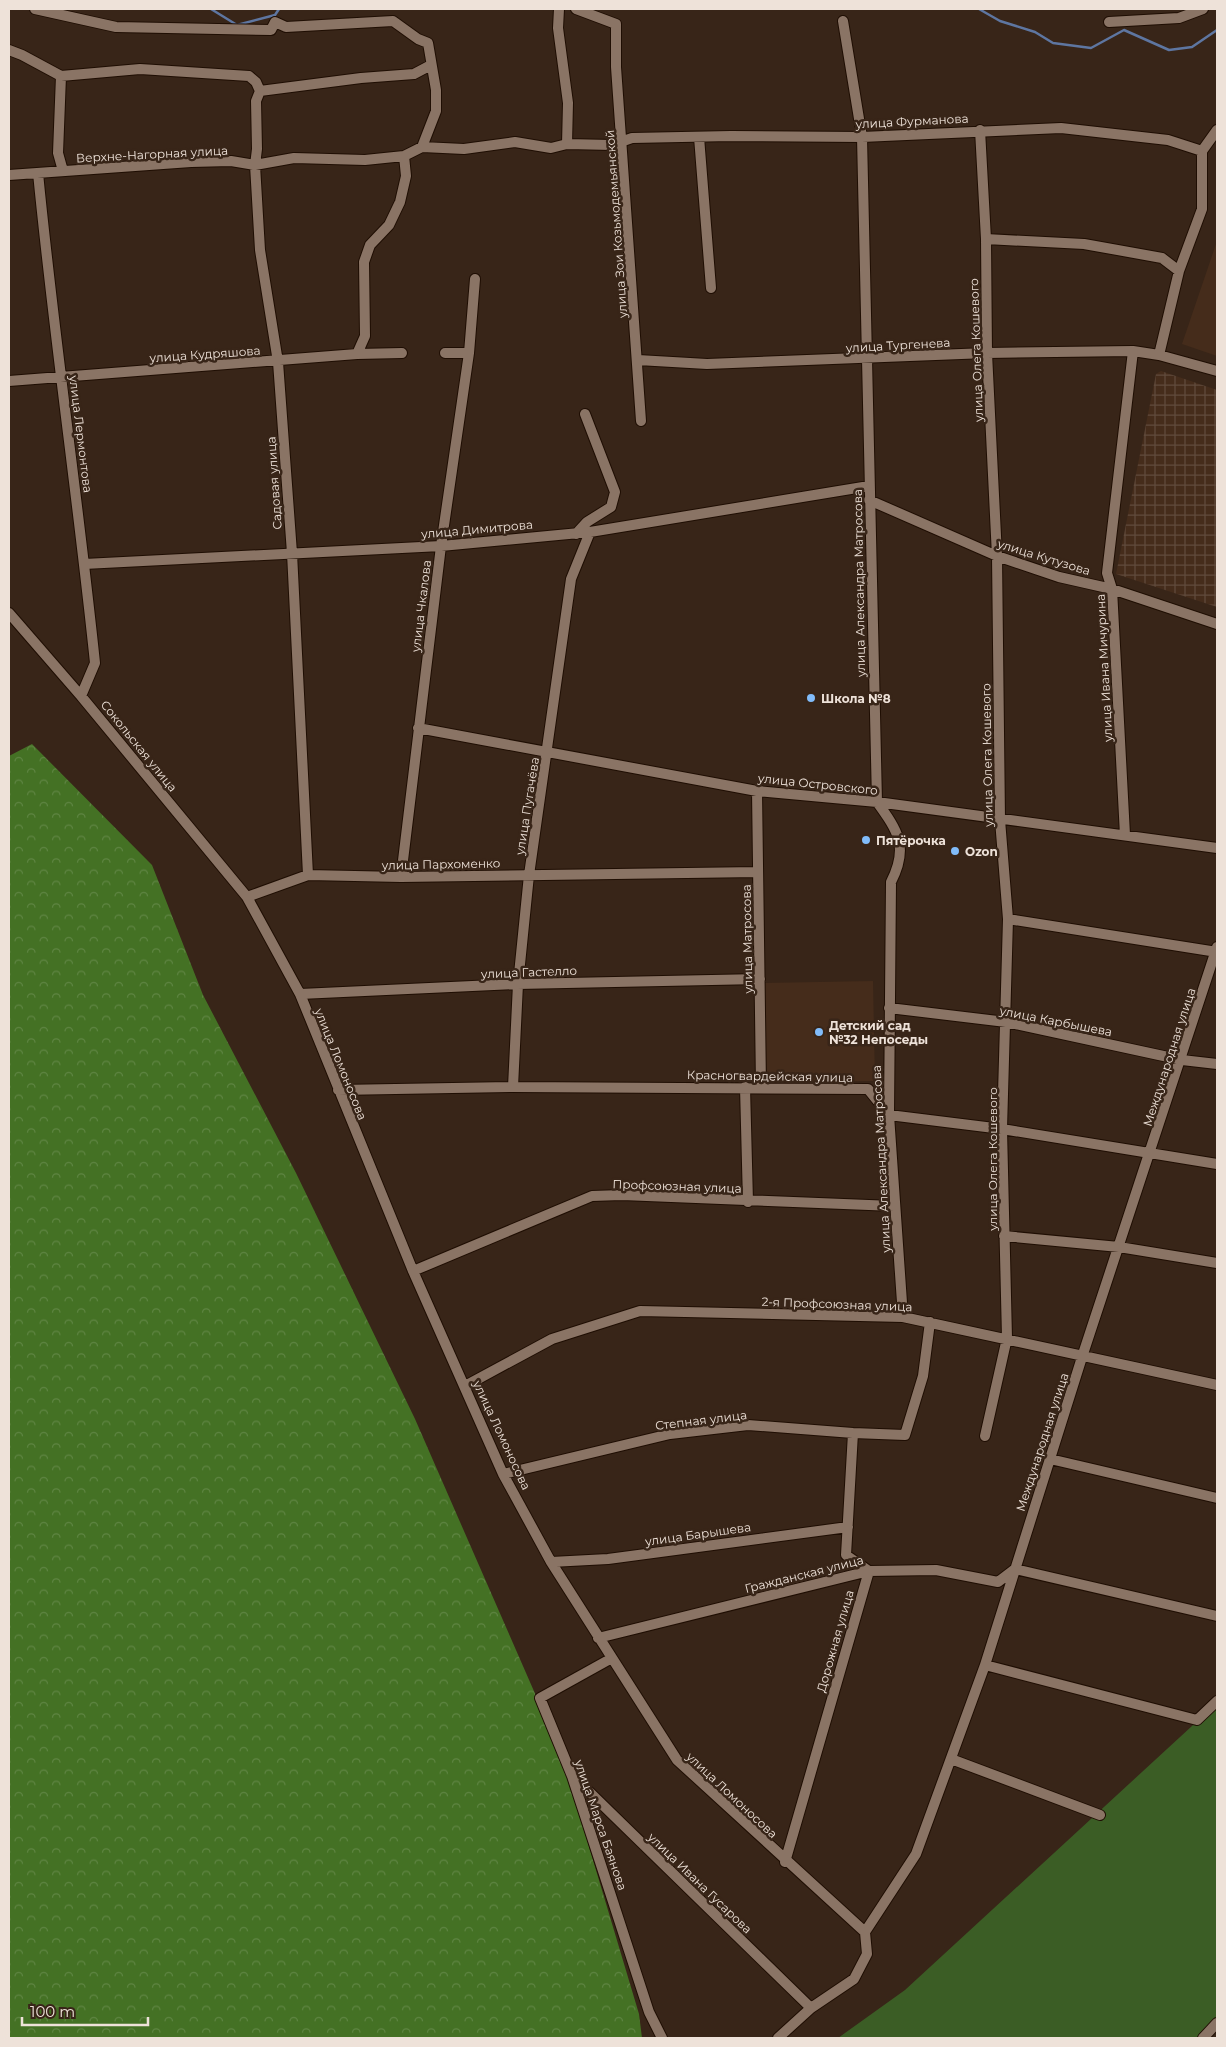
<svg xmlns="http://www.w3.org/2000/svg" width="1226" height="2047" viewBox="0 0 1226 2047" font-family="Montserrat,sans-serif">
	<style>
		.industrial { fill: url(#industrial-grid) }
		.built { fill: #452c1b }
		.forest { fill: url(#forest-crowns) }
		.garden { fill: #3b5d25 }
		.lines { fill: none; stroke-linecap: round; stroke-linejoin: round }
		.stream { stroke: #5e76a1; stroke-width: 2.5 }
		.minor-casing { stroke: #1f0e03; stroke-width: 12 }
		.minor { stroke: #8a7465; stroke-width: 10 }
		.poi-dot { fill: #81bcfa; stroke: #382518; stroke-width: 2 }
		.labels { text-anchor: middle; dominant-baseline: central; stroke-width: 5; stroke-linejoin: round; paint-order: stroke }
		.street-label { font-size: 12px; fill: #eee2d9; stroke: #382518 }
		.poi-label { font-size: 12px; font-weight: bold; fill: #eee2d9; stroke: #382518; text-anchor: start }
	</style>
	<defs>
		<pattern id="industrial-grid" width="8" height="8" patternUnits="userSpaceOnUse" patternTransform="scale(1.25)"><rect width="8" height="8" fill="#452c1b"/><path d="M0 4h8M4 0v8" fill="none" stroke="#604a3c"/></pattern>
		<pattern id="forest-crowns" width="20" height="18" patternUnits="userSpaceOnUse" patternTransform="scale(1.25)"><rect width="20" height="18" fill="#447124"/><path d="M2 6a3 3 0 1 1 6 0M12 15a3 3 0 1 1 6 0" fill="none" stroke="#5f8543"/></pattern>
	</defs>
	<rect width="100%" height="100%" fill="#382518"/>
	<!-- industrial -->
	<path class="industrial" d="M1161 371 1217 390V607L1116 574 1156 374Z"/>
	<!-- built -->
	<path class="built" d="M1217 241V356L1182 344Z
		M873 981 875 1081 765 1082 764 983Z"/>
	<!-- forest -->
	<path class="forest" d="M32 744 152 865 203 995 296 1173 415 1419 561 1753 639 2014 642 2038H9V756Z"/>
	<!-- garden -->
	<path class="garden" d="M1217 1703V2020L1199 2038H838L905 1990Z"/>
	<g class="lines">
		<!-- stream -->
		<path class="stream" d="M211 9 237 25 275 15 279 9
			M979 9 1000 21 1035 32 1053 43 1091 48 1124 30 1169 50 1192 47 1217 30"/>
		<!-- minor casing -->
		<g class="minor-casing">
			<path id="minor" d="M35 9 116 27 271 30 275 22 286 27 393 21 418 39 428 43 436 90V111L422 147
				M559 9 558 28 568 103 567 144
				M576 9 616 24V67L641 421
				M843 21 862 137 877 802C898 831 909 847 891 882L889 1115 903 1317
				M1109 22 1179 18 1203 9
				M9 50 22 55 61 76 140 69 249 76 256 82 260 91
				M61 76 58 153 63 171
				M260 91 256 101 257 149 255 165 260 250 278 362 292 553 308 875
				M260 91 361 78 414 74 431 65
				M980 130 986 239 987 353 997 556 1000 820 1008 919 1002 1129 1007 1338 985 1436
				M699 137 711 288
				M1202 151 1217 130
				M38 173C54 337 78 499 95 663L81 696
				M9 175 191 162 231 161 255 165 294 158 365 160 404 156 422 147 464 149 515 142 551 148 567 144 612 145 632 138 731 136 862 137 1061 128 1168 140 1202 151
				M986 239 1084 244 1162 258 1179 271
				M445 353H469
				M357 354 365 336 364 262 370 245 389 225 400 202 406 176 404 156
				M1159 355 1179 271 1202 209V151
				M638 360 707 364 987 353 1133 351 1159 355 1217 371
				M9 381 357 354 402 353
				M869 500 997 556 1059 577 1112 589 1217 624
				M576 534 587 522 611 507 615 492 585 414
				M84 564 441 546 590 532 869 486
				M9 613 81 696 247 897 300 994 413 1271 503 1474 551 1562 677 1760 865 1932
				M418 728 757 791 877 802 1217 848
				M757 791 761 1087
				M1125 835 1112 589 1107 573 1133 351
				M401 877 441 546 469 353 475 279
				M247 897 308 875 401 877 758 872
				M1008 919 1217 952
				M300 994 518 984 760 979
				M889 1008 1006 1022 1182 1060 1217 1064
				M513 1087 518 984 529 875 571 579 590 532
				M745 1087 748 1202
				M338 1090 513 1087 868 1089 889 1115 1002 1129 1217 1164
				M1004 1236 1119 1247 1217 1263
				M413 1271 592 1196 622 1195 894 1206
				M465 1386 552 1339 640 1311 903 1317 1217 1385
				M1050 1459 1217 1498
				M503 1474 670 1434 748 1425 853 1433 905 1435 923 1376 930 1322
				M551 1562 608 1559 848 1527
				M598 1638 869 1571 936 1570 998 1582 1015 1569 1217 1616
				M612 1658 540 1698 572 1776 649 2012 662 2038
				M985 1665 1197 1720 1217 1701
				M951 1759 1100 1815
				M574 1777 811 2008
				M785 1862 869 1571 846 1555 853 1433
				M865 1932 916 1854 985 1665 1083 1354 1217 947
				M778 2038 811 2008 854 1979 867 1954 865 1932
				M1203 2038 1217 2023"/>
		</g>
		<!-- minor -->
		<use href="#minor" class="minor"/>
	</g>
	<!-- markers -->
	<g class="poi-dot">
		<circle cx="811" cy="698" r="5"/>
		<circle cx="866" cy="840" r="5"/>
		<circle cx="955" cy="851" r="5"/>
		<circle cx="819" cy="1032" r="5"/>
	</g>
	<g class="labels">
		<!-- street labels -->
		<g class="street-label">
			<text transform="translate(912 121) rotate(-3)">улица Фурманова</text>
			<text transform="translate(152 154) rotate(-3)">Верхне-Нагорная улица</text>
			<text transform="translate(616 224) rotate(-94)">улица Зои Козьмодемьянской</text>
			<text transform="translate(898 345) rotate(-3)">улица Тургенева</text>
			<text transform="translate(976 350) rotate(-92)">улица Олега Кошевого</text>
			<text transform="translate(205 354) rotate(-4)">улица Кудряшова</text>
			<text transform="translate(81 434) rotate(83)">улица Лермонтова</text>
			<text transform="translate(274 483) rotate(-94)">Садовая улица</text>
			<text transform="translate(477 529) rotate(-5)">улица Димитрова</text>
			<text transform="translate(1044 557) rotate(17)">улица Кутузова</text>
			<text transform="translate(859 583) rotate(-91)">улица Александра Матросова</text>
			<text transform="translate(421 606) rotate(-83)">улица Чкалова</text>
			<text transform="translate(1104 668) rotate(-93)">улица Ивана Мичурина</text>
			<text transform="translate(139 746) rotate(51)">Сокольская улица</text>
			<text transform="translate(987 755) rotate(-91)">улица Олега Кошевого</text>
			<text transform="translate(818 784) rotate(6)">улица Островского</text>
			<text transform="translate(527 806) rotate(-81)">улица Пугачёва</text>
			<text transform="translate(441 864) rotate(-1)">улица Пархоменко</text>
			<text transform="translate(747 939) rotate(-91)">улица Матросова</text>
			<text transform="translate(529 972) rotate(-2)">улица Гастелло</text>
			<text transform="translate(1056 1021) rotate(11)">улица Карбышева</text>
			<text transform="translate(1169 1057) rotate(-72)">Международная улица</text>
			<text transform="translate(341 1064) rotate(68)">улица Ломоносова</text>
			<text transform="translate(770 1076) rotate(1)">Красногвардейская улица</text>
			<text transform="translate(881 1159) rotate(-93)">улица Александра Матросова</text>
			<text transform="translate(992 1159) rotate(-90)">улица Олега Кошевого</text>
			<text transform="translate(677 1186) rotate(2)">Профсоюзная улица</text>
			<text transform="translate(837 1304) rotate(2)">2-я Профсоюзная улица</text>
			<text transform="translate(701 1420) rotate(-7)">Степная улица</text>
			<text transform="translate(502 1435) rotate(65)">улица Ломоносова</text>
			<text transform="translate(1042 1442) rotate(-72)">Международная улица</text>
			<text transform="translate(698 1534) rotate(-8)">улица Барышева</text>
			<text transform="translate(804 1574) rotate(-14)">Гражданская улица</text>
			<text transform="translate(835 1641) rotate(-74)">Дорожная улица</text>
			<text transform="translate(732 1795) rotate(43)">улица Ломоносова</text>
			<text transform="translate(601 1825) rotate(71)">улица Марса Баянова</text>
			<text transform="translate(700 1883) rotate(44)">улица Ивана Гусарова</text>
		</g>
		<!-- poi labels -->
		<g class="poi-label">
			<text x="821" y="698">Школа №8</text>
			<text x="876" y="840">Пятёрочка</text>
			<text x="965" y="851">Ozon</text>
			<text x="829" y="1025">Детский сад<tspan x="829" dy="14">№32 Непоседы</tspan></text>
		</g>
	</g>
	<!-- border -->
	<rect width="1226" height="2047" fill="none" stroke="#eee2d9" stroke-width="20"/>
	<!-- scale -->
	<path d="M22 2017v8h126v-8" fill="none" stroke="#eee2d9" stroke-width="2.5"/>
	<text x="30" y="2017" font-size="15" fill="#eee2d9" stroke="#382518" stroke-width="4" paint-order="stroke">100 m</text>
</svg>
